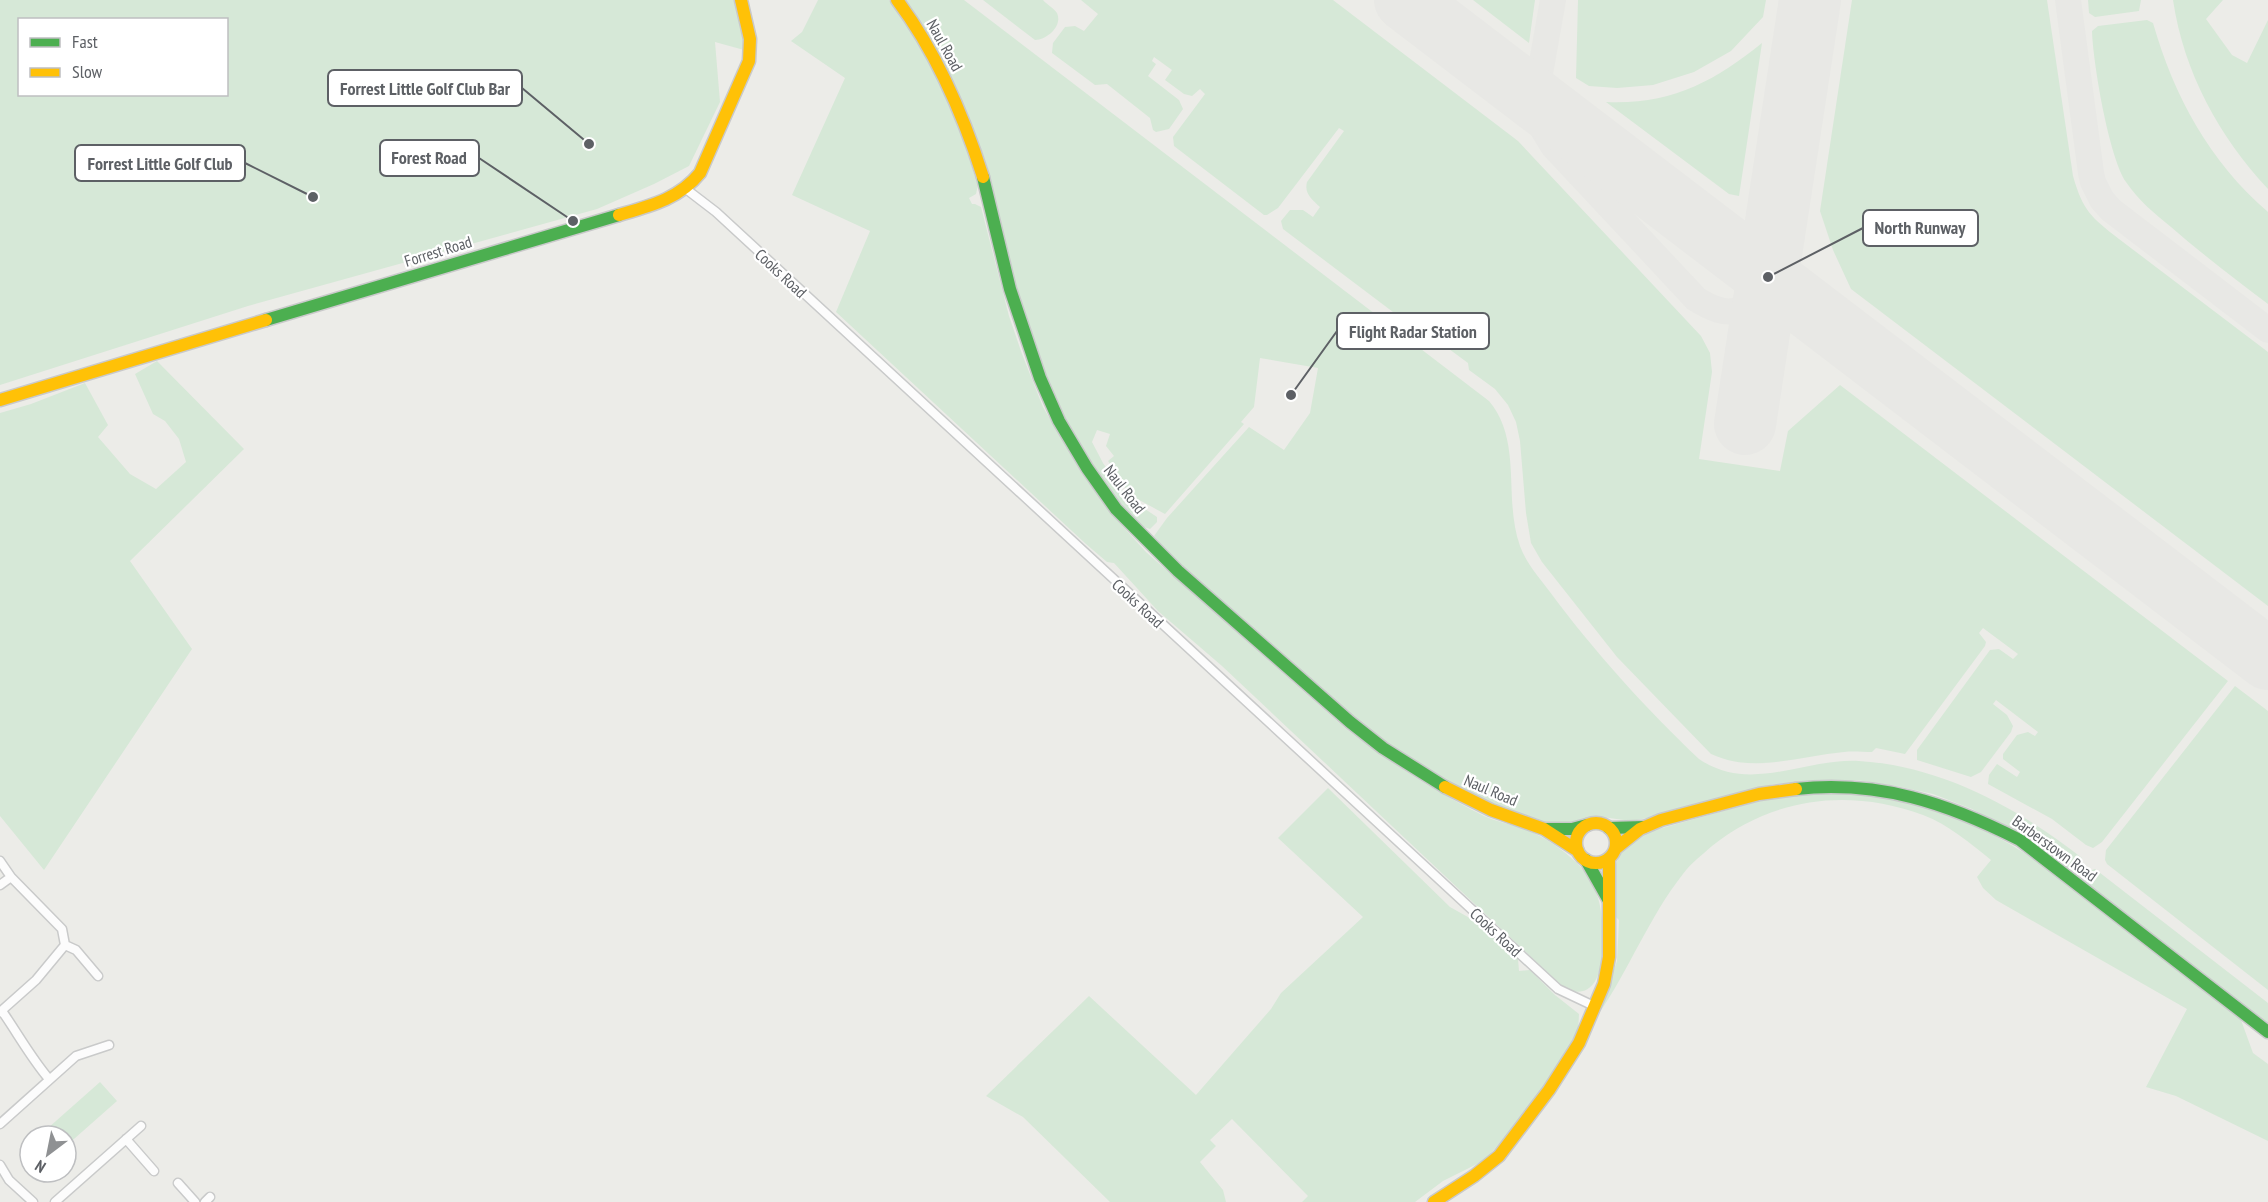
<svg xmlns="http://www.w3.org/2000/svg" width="2268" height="1202" viewBox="0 0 2268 1202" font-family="'PT Sans Narrow',sans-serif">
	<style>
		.green { fill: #d6e8d7; fill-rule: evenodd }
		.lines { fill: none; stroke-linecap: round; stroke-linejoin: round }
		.taxiway { stroke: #e8e8e5; stroke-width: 26 }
		.runway { stroke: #e8e8e5; stroke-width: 62 }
		.street-casing { stroke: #c9caca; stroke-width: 11 }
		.fast-casing { stroke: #c9c9ca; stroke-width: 15 }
		.slow-casing { stroke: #c9c9ca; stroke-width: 15 }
		.street { stroke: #fcfcfc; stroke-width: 8 }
		.fast { stroke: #4caf50; stroke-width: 12 }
		.slow { stroke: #ffc107; stroke-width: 12 }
		.labels { text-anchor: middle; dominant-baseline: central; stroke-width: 4.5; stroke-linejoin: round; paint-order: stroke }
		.street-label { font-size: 16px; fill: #5d6065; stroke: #fff }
		.leader { fill: none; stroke: #5d6065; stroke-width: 2 }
		.callout-dot { fill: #5d6065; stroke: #fff; stroke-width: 2 }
		.callout { fill: #fff; stroke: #5d6065; stroke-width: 2 }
		.callout-label { font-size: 18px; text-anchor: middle; font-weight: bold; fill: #5d6065 }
	</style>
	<rect width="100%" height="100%" fill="#ecece8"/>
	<!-- green -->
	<path class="green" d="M0 0H734L745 38 744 50 715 42 720 102 689 166 654 184 597 209 248 306 0 385ZM20 20H226V94H20Z
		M818 0H889C933 54 957 119 978 185L976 194 969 198 972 204H975L981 207 1009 316 1022 354 1043 407 1082 474 1117 520 1146 552 1345 728C1389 762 1434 791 1484 816 1498 822 1513 825 1527 830 1546 838 1562 849 1577 863 1587 873 1594 884 1598 898 1606 923 1611 1013 1563 987L1222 666 1158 611 1114 563 1107 562 1086 544 836 312 870 231 792 195 845 78 791 41 802 32Z
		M903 0H964L1489 401C1523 441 1503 499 1520 546 1526 563 1539 577 1550 592 1592 649 1647 710 1699 759 1751 794 1803 758 1859 761 1942 766 2018 808 2082 858L2081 867 2074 871 2069 869 2027 838 1972 809 1933 794 1896 786 1856 780 1774 784 1730 795 1664 815 1631 821 1595 816 1564 825 1545 824 1469 796 1389 748 1309 680 1161 547V544L1154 536 1167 518 1249 427 1284 450 1310 413 1318 368 1260 358 1254 407 1241 422 1244 424 1165 514 1130 495 1108 461 1114 456 1106 446 1110 434 1097 430 1092 442 1103 463 1127 497 1157 517V522L1150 529 1141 526 1104 484 1067 425 1050 390 1022 309 988 177Z
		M983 0H1043C1046 4 1054 8 1057 13 1063 26 1047 40 1035 40Z
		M1081 0H1333L1518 141 1701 336 1710 353 1712 372 1699 459 1780 471 1788 431 1840 385 2228 681 2102 842 2093 848 2086 845 2052 819 1988 784 1989 775 1997 764 2017 777 2020 772 2003 759V754L2017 735 2028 732 2035 736 2038 732 1996 700 1993 704 2007 715 2013 726 2011 732 1981 772 1971 777 1917 760V750L1990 650 1999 649 2013 659 2018 654 1983 628 1979 633 1986 642 1985 646 1905 754 1876 748 1872 752C1863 752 1853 751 1844 752 1799 756 1754 774 1711 754L1617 657 1542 562 1531 543 1526 513 1520 441 1516 422 1508 405 1495 389 1469 370 1468 363 1449 349H1442L1283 229 1281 221 1290 210H1303L1313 217 1320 207C1312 199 1304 194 1307 182L1344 131 1339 128 1278 208 1267 215H1264L1174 146 1173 137 1205 94 1200 89 1192 96 1184 94 1165 80 1172 70 1154 57 1152 61 1156 64 1148 76 1179 100 1183 109 1169 129 1156 132 1153 130 1150 118 1107 84 1095 85 1052 53 1053 43 1065 27 1075 26 1084 31 1098 14Z
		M1473 0H1535L1529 43Z
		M1578 0H1766L1763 17 1731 51 1694 72 1653 85 1617 88 1589 86 1576 78Z
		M1852 0H2047L2073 176C2083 211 2091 217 2119 239L2268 352V606L1851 289 1833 250 1820 211Z
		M2088 0H2141L2139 11 2095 17 2089 13Z
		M2173 0H2223L2206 19 2232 55 2247 63 2268 20V189C2219 136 2184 73 2173 0Z
		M2147 20 2153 23C2174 96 2209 161 2268 212V304C2235 279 2202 254 2171 227 2155 214 2138 200 2126 182 2109 157 2093 63 2092 31L2098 26Z
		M1762 43 1739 196 1729 194 1606 102C1670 105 1714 82 1762 43Z
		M157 361 244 449 130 561 192 649 44 870 0 816V413L31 404 85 383 108 425 98 437 130 474 156 489 186 462 179 439 165 421 153 414 135 374Z
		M2235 686 2268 711V990L2107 864 2105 860 2106 850Z
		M1328 788 1450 907 1475 921 1518 959 1519 971 1530 970 1555 995 1579 1014 1578 1034 1550 1079 1511 1130 1485 1160 1443 1181 1415 1202H1302L1308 1196 1232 1119 1210 1140 1216 1146 1200 1162 1223 1190 1226 1202H1110L1023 1117 986 1096 1089 996 1196 1095 1271 1009 1281 993 1363 917 1278 838Z
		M1844 792C1914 794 1979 823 2037 861L2241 1020 2253 1053 2268 1064V1141L2176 1096 2146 1087 2187 1009 1996 900 1983 888 1977 877 1991 860C1970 843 1949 825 1923 815 1850 788 1773 797 1712 846 1702 855 1691 863 1683 874 1649 917 1629 970 1598 1015L1617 961 1619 920 1614 915C1613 878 1608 850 1648 832L1777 796Z
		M2095 869 2268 1003V1026L2088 885 2085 876 2089 871Z
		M100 1082 117 1101 66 1146V1136H39Z"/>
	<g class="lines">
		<!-- taxiway -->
		<path class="taxiway" d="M1553 0 1538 85 1539 123 1553 146 1696 299C1730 320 1743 314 1767 284
			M2068 0 2091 173 2093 182 2102 200 2111 210 2268 330"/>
		<!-- runway -->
		<path class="runway" d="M1405 0 2268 659
			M1745 424 1810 0"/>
		<!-- street casing -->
		<g class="street-casing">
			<path id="street" d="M686 189 716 212 1558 989 1596 1007
				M0 861 11 877 62 929 65 945 36 980 0 1012
				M0 885 11 877
				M65 945 76 950 98 976
				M2 1011C18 1034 31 1058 49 1079
				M0 1124 76 1056 109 1045
				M126 1139 154 1171
				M0 1165 9 1180 33 1202
				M178 1183 195 1202
				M55 1202 141 1126
				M205 1202 210 1197"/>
		</g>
		<!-- fast casing -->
		<g class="fast-casing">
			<path id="fast" d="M983 177 1010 289 1040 378 1059 421 1087 468 1116 509 1178 571 1350 722 1383 748 1445 787
				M266 320 619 215
				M1796 789C1879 780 1947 803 2020 840L2268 1032
				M1609 828 1644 827
				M1545 829H1572L1587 825
				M1586 860 1608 899"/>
		</g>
		<!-- slow casing -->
		<g class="slow-casing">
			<path id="slow" d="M897 0C937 53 963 114 983 177
				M619 215C650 206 679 199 700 173L749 61 750 39 741 0
				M0 400 266 320
				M1445 787 1491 810 1544 829 1578 851
				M1576 843a20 20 0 1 1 40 0a20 20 0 1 1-40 0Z
				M1615 849 1640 829 1661 820 1759 794 1796 789
				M1434 1202 1474 1176 1499 1156 1549 1090 1579 1043 1604 984 1609 957V858"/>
		</g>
		<!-- street -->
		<use href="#street" class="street"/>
		<!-- fast -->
		<use href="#fast" class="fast"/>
		<!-- slow -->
		<use href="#slow" class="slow"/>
	</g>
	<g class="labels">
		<!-- street labels -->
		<g class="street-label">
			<text transform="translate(945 45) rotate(61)">Naul Road</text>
			<text transform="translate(438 251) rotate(-17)">Forrest Road</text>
			<text transform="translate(781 273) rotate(43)">Cooks Road</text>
			<text transform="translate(1125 489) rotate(52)">Naul Road</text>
			<text transform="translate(1138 603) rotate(43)">Cooks Road</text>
			<text transform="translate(1491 790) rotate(23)">Naul Road</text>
			<text transform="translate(2055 848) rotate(36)">Barberstown Road</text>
			<text transform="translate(1496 932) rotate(43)">Cooks Road</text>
		</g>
	</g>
	<!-- callouts -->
	<path class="leader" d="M589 144L522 88M573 221L479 158M313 197L245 163M1768 277L1863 228M1291 395L1337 331"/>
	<g class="callout-dot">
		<circle cx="589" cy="144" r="6"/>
		<circle cx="573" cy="221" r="6"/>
		<circle cx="313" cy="197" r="6"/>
		<circle cx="1768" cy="277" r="6"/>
		<circle cx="1291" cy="395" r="6"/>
	</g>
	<g class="callout">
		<rect x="328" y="70" width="194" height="36" rx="6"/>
		<rect x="380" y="140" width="99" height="36" rx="6"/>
		<rect x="75" y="145" width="170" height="36" rx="6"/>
		<rect x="1863" y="210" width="115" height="36" rx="6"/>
		<rect x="1337" y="313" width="152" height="36" rx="6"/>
	</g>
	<g class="callout-label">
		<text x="425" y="95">Forrest Little Golf Club Bar</text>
		<text x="429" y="164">Forest Road</text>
		<text x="160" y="170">Forrest Little Golf Club</text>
		<text x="1920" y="234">North Runway</text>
		<text x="1413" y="338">Flight Radar Station</text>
	</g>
	<!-- legend -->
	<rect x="18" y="18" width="210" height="78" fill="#ffffff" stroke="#bebfc1" stroke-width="1.5"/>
	<rect x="30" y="38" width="30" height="9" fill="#4caf50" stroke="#bebfc1" stroke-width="1.5"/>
	<text x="72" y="48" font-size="18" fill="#5d6065">Fast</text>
	<rect x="30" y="68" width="30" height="9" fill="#ffc107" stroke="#bebfc1" stroke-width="1.5"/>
	<text x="72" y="78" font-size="18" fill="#5d6065">Slow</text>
	<!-- north arrow -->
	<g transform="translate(48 1154) rotate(212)"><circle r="28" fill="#ffffff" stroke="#bebfc1" stroke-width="1.5"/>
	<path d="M0-4.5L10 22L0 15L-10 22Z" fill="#8f9193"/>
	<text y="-9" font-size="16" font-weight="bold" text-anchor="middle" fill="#5d6065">N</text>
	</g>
</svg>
